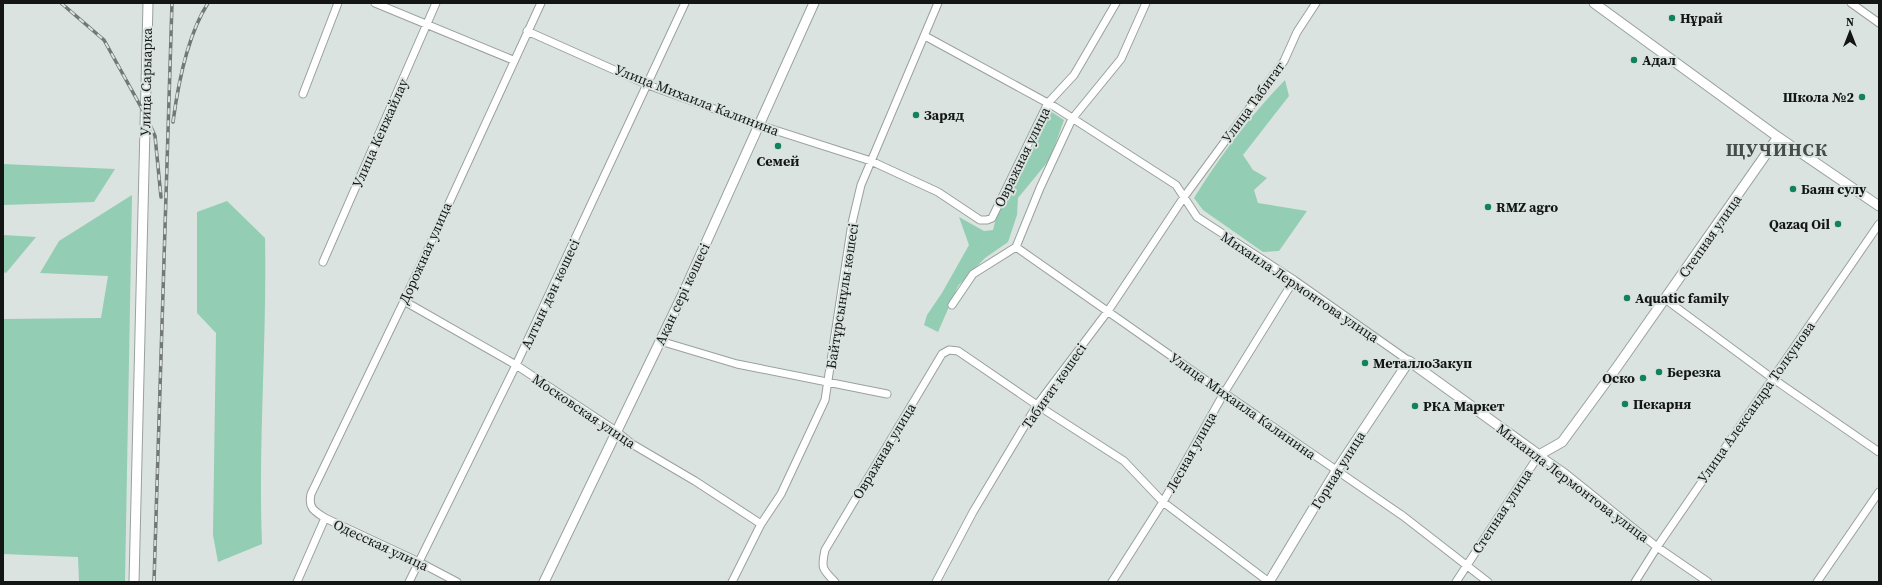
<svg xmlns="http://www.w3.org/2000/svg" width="1882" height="585" viewBox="0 0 1882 585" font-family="'Source Serif 4',serif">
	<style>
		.green { fill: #92cdb4 }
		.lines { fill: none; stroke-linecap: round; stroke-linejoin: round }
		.street-casing { stroke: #99a19d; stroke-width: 9 }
		.secondary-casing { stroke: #99a19d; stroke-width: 11 }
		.street { stroke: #fff; stroke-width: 7 }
		.secondary { stroke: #fff; stroke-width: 9 }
		.rail-casing { stroke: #737876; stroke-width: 3.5 }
		.rail { stroke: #dae3df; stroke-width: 2; stroke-dasharray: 6; stroke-linecap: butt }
		.poi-dot { fill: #118260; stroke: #dae3df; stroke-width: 1.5 }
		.labels { text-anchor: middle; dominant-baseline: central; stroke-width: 4; stroke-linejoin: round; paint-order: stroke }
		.poi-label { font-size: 14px; font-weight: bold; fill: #131615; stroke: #dae3df; text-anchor: start }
		.street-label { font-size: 14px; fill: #131615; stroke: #dae3df }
		.district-label { font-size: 18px; font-weight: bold; letter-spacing: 1px; fill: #454c49; stroke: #dae3df }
	</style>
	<rect width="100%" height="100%" fill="#dae3df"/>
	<!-- green -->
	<path class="green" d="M1285 80 1289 96 1243 155 1253 170 1267 178 1254 190 1258 203 1307 211 1279 251 1263 252 1203 210 1194 198C1221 155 1250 116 1285 80Z
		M1050 111 1064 120 1050 159 1018 198 1017 215 1008 242 985 258 958 286 938 332 924 325 927 315 942 293 969 245 959 217 984 231 993 230 997 214 1028 158Z
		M3 164 115 169 94 202 3 205Z
		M132 195 125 582H79L78 557 3 554V319L101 318 108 276 40 273 59 241Z
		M227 201 265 238C267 340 258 442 262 544L218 562 213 535 216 333 197 313V212Z
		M3 235 36 237 6 273 3 272Z"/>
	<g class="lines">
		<!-- street casing -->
		<g class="street-casing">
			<path id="street" d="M375 3 513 60
				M1851 3 1879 23
				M527 31 648 85 759 125 871 161 938 192 980 220H987L992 218 1048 103 1074 75 1116 3
				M925 36 1055 107 1176 185 1197 217 1294 280 1409 361
				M303 94 338 3
				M1016 247 1224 393 1403 516 1488 582
				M323 262 436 3
				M1665 299 1772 378 1879 452
				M404 301 516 365 616 431 632 444 695 481 761 524
				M952 305 973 274 1016 247 1040 188 1072 119 1121 59 1146 3
				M660 341 737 364 887 394
				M297 582 325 518
				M409 582 516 365 685 3
				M457 582 419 562 325 518C314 511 308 508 311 494L404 301 541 3
				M732 582 761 524 781 494 825 400 852 223 861 185 938 3
				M835 582C822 569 821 568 825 550L942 354 949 350 958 351 1037 405 1124 461 1163 502 1269 582
				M936 582 973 512 1037 405 1108 311 1184 197 1284 61 1297 32 1316 3
				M1112 582 1163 502 1224 393 1294 280
				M1456 582 1539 455 1565 473 1657 547 1708 582
				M1635 582 1657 547 1879 224
				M1817 582 1879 492"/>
		</g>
		<!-- secondary casing -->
		<g class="secondary-casing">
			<path id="secondary" d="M1594 3 1778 137 1879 206
				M134 582 148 3
				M544 582 682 296 814 3
				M1269 582 1336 471 1409 361 1539 455 1562 442 1617 367 1778 137"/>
		</g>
		<!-- street -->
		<use href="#street" class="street"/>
		<!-- secondary -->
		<use href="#secondary" class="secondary"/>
		<!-- rail casing -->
		<g class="rail-casing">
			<path id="rail" d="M61 3 104 40 146 116 155 136 161 197
				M173 122C178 84 187 36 208 3
				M154 582 172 3"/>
		</g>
		<!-- rail -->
		<use href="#rail" class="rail"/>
	</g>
	<!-- markers -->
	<g class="poi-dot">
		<circle cx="1672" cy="18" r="4"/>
		<circle cx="1634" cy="60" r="4"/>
		<circle cx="1862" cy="97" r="4"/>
		<circle cx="916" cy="115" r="4"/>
		<circle cx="778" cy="146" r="4"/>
		<circle cx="1793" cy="189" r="4"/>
		<circle cx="1488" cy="207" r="4"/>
		<circle cx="1838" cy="224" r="4"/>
		<circle cx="1627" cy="298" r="4"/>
		<circle cx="1365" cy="363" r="4"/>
		<circle cx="1659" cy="372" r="4"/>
		<circle cx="1643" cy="378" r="4"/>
		<circle cx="1625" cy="404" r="4"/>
		<circle cx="1415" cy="406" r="4"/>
	</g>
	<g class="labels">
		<!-- poi labels -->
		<g class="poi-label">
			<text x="1680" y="18">Нұрай</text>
			<text x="1642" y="60">Адал</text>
			<text x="1854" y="97" text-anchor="end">Школа №2</text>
			<text x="924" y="115">Заряд</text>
			<text x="778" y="161" text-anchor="middle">Семей</text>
			<text x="1801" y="189">Баян сулу</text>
			<text x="1496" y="207">RMZ agro</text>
			<text x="1830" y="224" text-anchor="end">Qazaq Oil</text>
			<text x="1635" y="298">Aquatic family</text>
			<text x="1373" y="363">МеталлоЗакуп</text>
			<text x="1667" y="372">Березка</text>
			<text x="1635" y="378" text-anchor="end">Оско</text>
			<text x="1633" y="404">Пекарня</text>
			<text x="1423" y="406">РКА Маркет</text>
		</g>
		<!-- street labels -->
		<g class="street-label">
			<text transform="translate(146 82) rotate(-89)">Улица Сарыарка</text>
			<text transform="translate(697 100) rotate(21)">Улица Михаила Калинина</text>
			<text transform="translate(1253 102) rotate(-54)">Улица Табигат</text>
			<text transform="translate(380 133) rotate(-66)">Улица Кенжайлау</text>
			<text transform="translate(1022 157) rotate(-64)">Овражная улица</text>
			<text transform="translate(1710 236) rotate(-55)">Степная улица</text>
			<text transform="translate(425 253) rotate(-66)">Дорожная улица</text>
			<text transform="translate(1300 287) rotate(34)">Михаила Лермонтова улица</text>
			<text transform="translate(550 294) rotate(-65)">Алтын дән көшесі</text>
			<text transform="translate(682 294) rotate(-65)">Ақан сері көшесі</text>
			<text transform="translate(842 296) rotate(-81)">Байтұрсынұлы көшесі</text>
			<text transform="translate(1054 386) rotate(-55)">Табиғат көшесі</text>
			<text transform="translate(1756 402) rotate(-55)">Улица Александра Толкунова</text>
			<text transform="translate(1243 406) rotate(35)">Улица Михаила Калинина</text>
			<text transform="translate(584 411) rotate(34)">Московская улица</text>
			<text transform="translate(884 451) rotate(-59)">Овражная улица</text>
			<text transform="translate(1191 452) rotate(-61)">Лесная улица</text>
			<text transform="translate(1338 470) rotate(-58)">Горная улица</text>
			<text transform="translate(1573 483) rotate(37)">Михаила Лермонтова улица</text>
			<text transform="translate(1502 511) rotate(-57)">Степная улица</text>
			<text transform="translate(381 545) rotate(25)">Одесская улица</text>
		</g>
		<!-- district labels -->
		<g class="district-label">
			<text x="1777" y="149">ЩУЧИНСК</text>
		</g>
	</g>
	<!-- border -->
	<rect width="1882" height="585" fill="none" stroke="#131615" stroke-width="8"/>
	<!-- north arrow -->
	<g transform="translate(1850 32)" stroke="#dae3df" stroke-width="3" paint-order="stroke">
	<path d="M0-3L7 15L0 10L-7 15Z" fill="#131615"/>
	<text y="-6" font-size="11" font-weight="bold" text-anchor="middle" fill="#131615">N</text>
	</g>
</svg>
